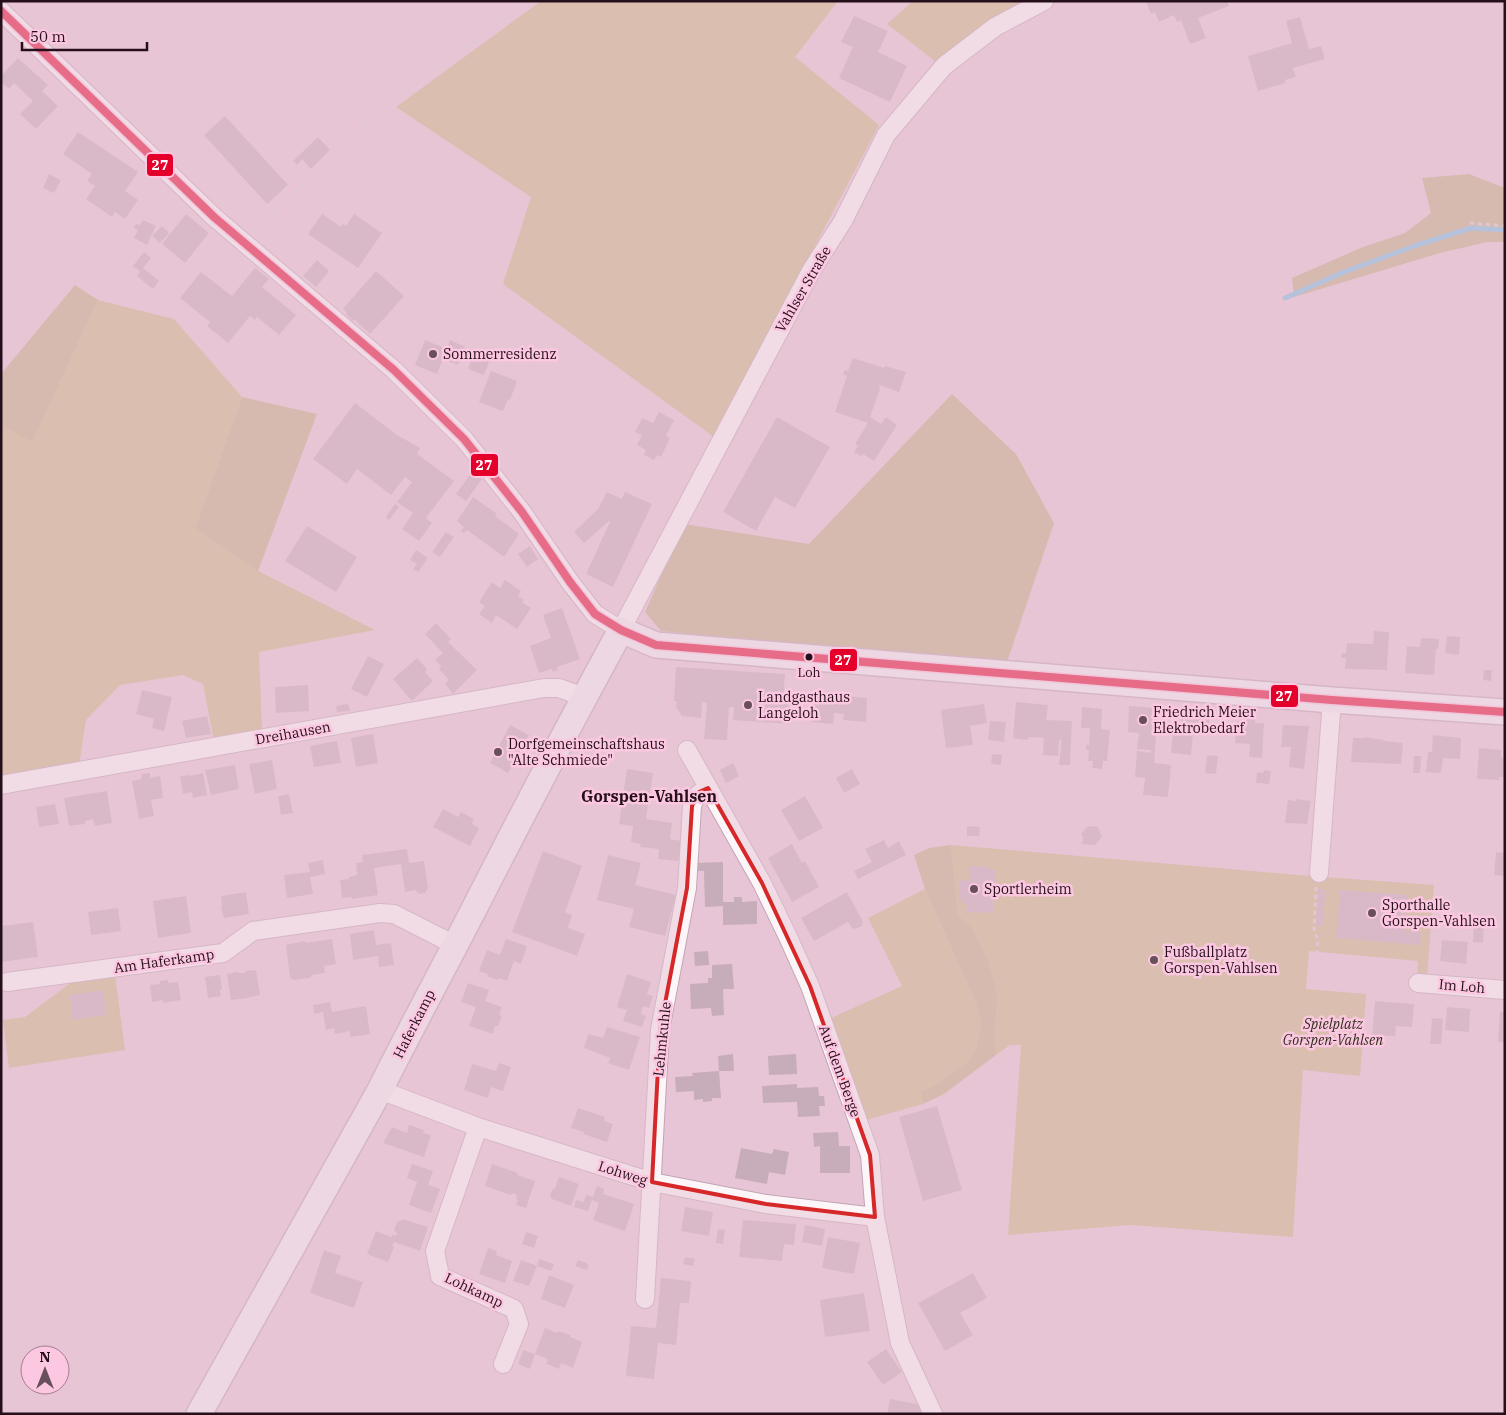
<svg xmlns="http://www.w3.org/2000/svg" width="1506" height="1415" viewBox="0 0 1506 1415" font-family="'IBM Plex Serif',serif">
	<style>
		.green { fill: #c9b781 }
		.forest { fill: #c0ae81 }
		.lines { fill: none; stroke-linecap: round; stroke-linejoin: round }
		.stream { stroke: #7bbfe2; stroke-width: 5 }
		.building { fill: #c7acb9 }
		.street-casing { stroke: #c0a5b3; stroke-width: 20 }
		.secondary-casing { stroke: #c0a5b3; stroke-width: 28 }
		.path { stroke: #d6cbd0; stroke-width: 3; stroke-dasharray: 4 4; stroke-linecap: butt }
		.street { stroke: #fcf6f9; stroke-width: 18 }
		.secondary { stroke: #f2edf2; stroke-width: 25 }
		.bus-1-casing { stroke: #fcc7e1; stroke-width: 11 }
		.bus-1 { stroke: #e4002b; stroke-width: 8 }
		.marked { fill: none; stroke: #d62828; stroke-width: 4; stroke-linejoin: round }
		.poi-dot { fill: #694f5c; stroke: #fcc7e1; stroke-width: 2 }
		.bus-dot { fill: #250f1b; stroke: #fcc7e1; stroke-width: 2 }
		.labels { text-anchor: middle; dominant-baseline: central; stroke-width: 5; stroke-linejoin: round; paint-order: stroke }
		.bus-label { font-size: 13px; fill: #250f1b; stroke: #fcc7e1 }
		.street-label { font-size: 14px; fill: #250f1b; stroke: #fcc7e1 }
		.poi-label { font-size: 14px; fill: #250f1b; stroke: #fcc7e1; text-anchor: start }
		.park-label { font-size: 14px; font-style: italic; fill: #31301b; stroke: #fcc7e1 }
		.quarter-label { font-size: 16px; font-weight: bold; fill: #250f1b; stroke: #fcc7e1 }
		.line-badge { stroke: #fcc7e1; stroke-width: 2 }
		.badge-label { font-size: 14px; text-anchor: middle; font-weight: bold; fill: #fff }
	</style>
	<rect width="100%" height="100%" fill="#e8c5d6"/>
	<!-- green -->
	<path class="green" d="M541 1H838L795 57 879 125 714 437 503 284 531 197 396 107Z
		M913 1H1027L936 62 887 24Z
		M98 300 174 319 242 397 195 528 258 571 375 630 259 652 262 732 214 741 203 684 183 675 120 685 86 720 79 765 1 778V425L32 441Z
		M951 845 1311 876 1434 885 1427 977 1417 976 1418 961 1309 951 1306 989 1366 994 1360 1076 1303 1070 1293 1237 1131 1225 1008 1235 1021 1045H1010L996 1055 995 1027 998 998 989 962 972 928 958 915Z
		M925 889 976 1003 981 1023 976 1050 966 1063 939 1083 921 1092 923 1104 866 1120 829 1019 902 986 868 918Z
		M115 975 125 1050 9 1068 3 1020 25 1017 73 981Z"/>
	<!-- forest -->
	<path class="forest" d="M1469 174 1505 188V242H1487L1440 253 1294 297 1292 278 1363 247 1405 233 1431 213 1422 178Z
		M75 285 98 300 32 442 1 425V374Z
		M952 394 1016 454 1054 523 1006 665 661 631 645 612 684 524 809 544Z
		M242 397 317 414 258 571 195 528Z
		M951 845 958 915 972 928 989 962 998 998 995 1027 996 1055 944 1094 923 1104 921 1092 939 1083 966 1063 976 1050 981 1023 976 1003 925 889 914 855 929 848Z"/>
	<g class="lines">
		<!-- stream -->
		<path class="stream" d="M1285 298 1344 272 1414 246 1471 228 1505 230"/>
	</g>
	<!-- building -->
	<path class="building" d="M1148 1H1227L1229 6 1198 18 1206 38 1190 44 1181 20 1177 22 1174 15 1159 22 1155 12 1151 14 1146 2Z
		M854 16 888 31 878 52 907 66 890 102 839 78 853 47 841 42Z
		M1300 17 1309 49 1321 46 1325 59 1293 68 1296 77 1285 80 1286 83 1258 91 1248 56 1292 43 1286 21Z
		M18 58 48 85 42 91 58 106 36 129 20 114 33 101 14 83 9 89 1 82V76Z
		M225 116 288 185 267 204 204 135Z
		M78 132 138 172 125 191 138 200 125 219 115 212 112 217 86 199 95 186 87 181 92 174 63 154Z
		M318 137 330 150 311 169 302 159 297 165 293 161Z
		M49 174 61 180 54 193 43 188Z
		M186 214 209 233 185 263 162 244Z
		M322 214 341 227 343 224 346 226 354 214 382 233 358 268 308 234Z
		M143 220 156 226 147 245 134 238 138 230 134 228 136 224 140 225Z
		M162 226 169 233 160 243 152 236Z
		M144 252 151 258 143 268 159 281 153 289 137 276 140 271 133 266Z
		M317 260 329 271 316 287 303 276Z
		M255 268 269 279 262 287 296 315 279 335 257 317 255 320 250 316 228 343 207 326 210 322 180 298 201 272 232 296Z
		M376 271 404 296 370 334 354 319 353 321 346 314 347 313 343 309Z
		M425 340 447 349 450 340 465 347 458 365 443 359 437 374 415 365Z
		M475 351 491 357 484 375 468 369Z
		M853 358 884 368 885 366 906 372 899 392 879 385 880 389 870 417 881 424 886 417 897 425 874 461 863 454 861 456 854 452 858 446 855 444 868 423 835 412 847 376 843 374 845 370 848 371Z
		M491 371 517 381 510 400 508 399 503 411 479 402Z
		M355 403 397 435 420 448 417 454 454 481 426 518 432 523 419 541 402 529 413 513 397 502 412 482 405 477 391 495 357 469 347 484 313 459Z
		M659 412 674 420 666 436 670 438 661 457 657 455 654 460 644 455 646 450 637 445 642 435 635 432 642 418 653 423Z
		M777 417 830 447 795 508 775 497 756 531 723 512Z
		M472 472 482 479 466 501 456 494Z
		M607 492 622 499 625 492 652 504 613 587 586 574 610 522 609 521 584 543 574 532 598 509Z
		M473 497 497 514 495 516 519 534 504 557 467 530 464 533 461 531 464 527 457 521Z
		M395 504 399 507 389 520 386 517Z
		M307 526 357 557 336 592 285 561Z
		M446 532 454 537 440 557 432 552Z
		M530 546 538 559 527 567 518 554Z
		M416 550 428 558 418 572 413 569 417 564 410 560Z
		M505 580 521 591 518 596 524 600 522 602 531 608 517 629 496 615 492 623 479 614 485 606 479 602 492 582 500 588Z
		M562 608 580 659 557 667 558 670 553 672 552 669 539 673 530 646 551 638 543 615Z
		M436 623 451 639 448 642 477 670 453 694 445 684 449 680 439 669 441 666 435 660 443 653 425 634Z
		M1374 631 1389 632 1387 670 1345 669 1346 658H1341L1342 653H1346L1347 643 1373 644Z
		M1447 636 1460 637 1459 655 1445 653Z
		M1421 638 1439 639 1438 649H1436L1434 675 1405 673 1407 646 1420 647Z
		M368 656 384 664 367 697 351 689Z
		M417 658 427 669 425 672 433 681 412 701 393 679Z
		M676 667 785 674 783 701H790L788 724 733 720 734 707H729L727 740 704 739 707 703 702 702 701 718 682 716 676 707 677 701H674Z
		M1484 670H1492L1491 681 1483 680Z
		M308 685 309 711 276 713 275 687Z
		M142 690 172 697 164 731 152 728 154 719 136 714Z
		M813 694 835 696V701L845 702V696L867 698 866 722 843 720 844 714 834 713 833 724 811 722Z
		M1016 702 1048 705 1046 720 1072 721 1070 765H1059L1062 736 1061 740H1059L1058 756 1043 755 1044 738 1028 737V740L1013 738Z
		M348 704 350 711 337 712 336 706Z
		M984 704 987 723 970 726 973 745 946 748 941 710Z
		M1129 706 1158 708 1154 763 1171 765 1168 797 1143 795 1145 778 1135 777 1137 751 1151 753V750L1137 749 1139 733 1128 732Z
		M1082 707 1102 709 1101 729 1110 730 1107 761H1103L1102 769 1092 768 1093 761H1088L1089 750H1086V745H1089L1090 728H1081Z
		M1182 710 1210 712 1208 734 1193 733 1191 755 1171 753 1173 732H1180Z
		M207 716 211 734 186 738 182 721Z
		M1247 716 1255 717V723H1264L1262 758 1249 757 1250 744 1235 743 1237 721 1246 722Z
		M990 721 1006 722 1004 742 988 740Z
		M510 725 529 735 508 773 490 763Z
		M1283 725 1309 726 1304 769 1289 767 1291 747H1281Z
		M373 734 378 763 356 767 351 738Z
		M1433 735 1461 738 1460 759 1443 758 1441 773 1426 772 1428 752H1432Z
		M1364 737 1384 740V741L1403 743 1401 764 1351 762 1353 738H1364Z
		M337 741 341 763 314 767 310 746Z
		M1479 748 1501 750V757H1505V777H1499V780L1477 779Z
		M992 754 1002 755 1001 765 991 764Z
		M1207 755 1218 756 1216 774 1205 773Z
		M1414 756H1421L1420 773H1413Z
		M272 760 277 789 255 794 249 764Z
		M733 763 739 776 726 783 720 770Z
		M235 765 239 789 211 795 205 770Z
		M627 769 653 773 646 819 672 823 670 839 681 841 678 861 658 859 659 849 640 847 641 844 631 842 633 826 619 824Z
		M852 769 860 784 844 793 836 778Z
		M1264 770 1271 771 1269 784 1256 783 1257 772 1263 773Z
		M150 773V778L160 776 163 798 151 800 154 816 139 819 132 781 142 779 141 774Z
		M203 773 207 795 193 798 192 792 183 794 180 776 189 775 190 776Z
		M107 791 112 823 95 826 93 819 85 821V824L69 826 64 798Z
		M289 794 293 813 281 815 278 796Z
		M805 796 823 828 799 841 781 810Z
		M1296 799 1311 801 1307 824 1285 823 1288 800 1296 801Z
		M55 804 59 824 39 827 36 807Z
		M443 809 458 817 461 812 474 819 472 824 479 828 470 846 433 827Z
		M967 826 980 827 979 836H967Z
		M1088 826 1098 827 1102 837 1095 845 1082 844 1083 837 1081 834Z
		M884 840 888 848 899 841 906 855 858 879 854 871 872 862 865 849Z
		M792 844 802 863 805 861 819 887 792 902 768 858Z
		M407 849 409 863 424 861 428 888 425 893 419 894 415 890 405 892 401 864 374 868 378 895 352 899V897L342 898 340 880 349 879V877L357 875 356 863 363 862 362 855Z
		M543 851 582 866 565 912 572 915 568 928 585 934 577 956 512 932Z
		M1496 852 1505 853V876L1494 875Z
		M608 855 641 863 635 885 676 895 665 936 629 927 634 909 597 900Z
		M323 860 325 874 310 877 313 894 287 898 284 875 310 872 308 863Z
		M723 862V902H734V897H742V902L757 901V924L723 925V906L705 907 704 871H695V863Z
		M970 866 990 867V870H996L993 913 966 912 967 904 963 903 959 897 960 880 969 881Z
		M1318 889 1325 890 1323 926 1316 925Z
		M1340 890 1408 895 1405 931 1421 932 1420 945 1336 938Z
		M246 892 249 914 224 918 221 907 222 905 221 896Z
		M847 892 863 922 862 926 856 929 852 928 848 922 814 941 801 918Z
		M186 896 191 933 158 938 153 901Z
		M118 908 121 931 91 935 88 912Z
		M33 922 38 957 1 962V926Z
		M1474 922 1484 923 1483 943 1473 942Z
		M374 930 376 945 391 943 394 965 379 967 378 956 353 960 350 934Z
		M332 939 336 964 324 966 325 973 312 975 310 978 294 980 290 978 286 945 305 941 306 943Z
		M506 939 527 946 521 964 514 961 507 981 499 978 498 980 487 976 488 974 479 971 487 950 500 955Z
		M1442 940 1468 942 1466 964 1440 961Z
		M708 951 709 965 695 966 694 952Z
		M732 964 734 989H723L724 1015 712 1016 711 1008 691 1009 690 984 708 983V978H712V965Z
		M256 970 260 995 250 997 248 998 231 1000 227 974 237 972 239 973H245L246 971Z
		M627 974 651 982 647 994 653 996 649 1008 643 1006 641 1014 646 1016 642 1027 623 1021 627 1010 617 1007Z
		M220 975 222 989 220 990 221 996 208 998 205 977Z
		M168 980V983L178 982 181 1000 163 1003V1000L152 1002 150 985 160 984V981Z
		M468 983 489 990 485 1001 502 1007 499 1015 502 1016 498 1026H495L493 1034 469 1026 476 1007 461 1002Z
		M103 990 106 1015 72 1020 70 995Z
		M1375 1001 1414 1004 1412 1027 1396 1026 1395 1036 1372 1035Z
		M330 1002 332 1012 366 1006 370 1034 350 1037V1031L335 1034 334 1028 326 1030 323 1012 314 1014 313 1005Z
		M1447 1007 1470 1009 1469 1032 1445 1030Z
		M1500 1012H1505V1042H1498Z
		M1432 1018 1443 1019 1441 1044H1430Z
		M607 1027 640 1037 629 1070 608 1063 610 1058 584 1048 588 1034 603 1038Z
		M733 1054 734 1071H719L718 1056Z
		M796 1054 797 1074 769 1075 768 1056Z
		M499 1063 511 1067 503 1091 491 1087 488 1098 464 1090 472 1064 496 1071Z
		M719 1071 721 1098H712V1101L703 1102V1099L694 1100V1091L676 1092 675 1077 693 1076 692 1073Z
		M797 1084V1088L818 1087 819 1096H824L825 1106H819L820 1116 798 1117 797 1102 763 1103 762 1086Z
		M937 1106 962 1190 923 1201 899 1117Z
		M578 1108 605 1117 604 1121 613 1124 607 1142 583 1134 584 1132 571 1128Z
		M409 1125 424 1130 423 1133 431 1135 424 1157 383 1143 392 1127 407 1133Z
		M838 1132 839 1146H850V1173H820V1146L814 1147 813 1133Z
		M741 1148 772 1154 774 1149 789 1152 785 1175 769 1172 767 1184 735 1178Z
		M412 1164 433 1171 428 1185 440 1189 431 1213 409 1205 417 1182 407 1178Z
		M492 1164 518 1173 517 1175 535 1181 526 1208 516 1205 518 1200 516 1199 517 1195 512 1193 511 1195 485 1186Z
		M559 1177 579 1184 571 1206 552 1199 550 1195 552 1190 555 1188Z
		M597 1186 604 1189 603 1194 634 1204 625 1231 593 1220 599 1203 592 1200 588 1211 574 1207 576 1200 584 1202 586 1195 593 1197Z
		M685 1207 713 1212 709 1236 681 1231Z
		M402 1219 428 1227 420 1251 394 1242 392 1246 394 1247 388 1262 367 1254 376 1231 391 1237 392 1235 396 1236 397 1233 394 1230 397 1222 401 1221Z
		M743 1220 796 1224 794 1245 784 1244 782 1261 739 1257Z
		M805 1225 825 1229 822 1246 802 1242Z
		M718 1229 725 1230 723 1244 716 1243Z
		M526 1232 538 1236 534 1248 522 1244Z
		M828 1237 860 1243 854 1274 822 1268Z
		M488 1248 497 1251 496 1255 512 1261 505 1283 479 1274Z
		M324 1250 341 1256 335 1273 363 1282 354 1308 310 1293Z
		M685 1257 695 1259 693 1266 683 1264Z
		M539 1259 554 1264 551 1271 537 1266 529 1286 513 1281 521 1260 537 1266Z
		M578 1260 587 1263 586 1264 589 1265 587 1270 575 1266Z
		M973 1273 987 1298 960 1313 973 1335 945 1351 918 1303Z
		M549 1275 574 1285 565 1308 541 1299Z
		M661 1278 689 1281 691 1283 689 1303H680L676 1345 658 1343 654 1379 626 1376 631 1326 656 1328Z
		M864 1293 870 1331 825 1337 820 1300Z
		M545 1328 557 1333 558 1331 570 1335V1337L582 1342 573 1368 561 1363 559 1369 552 1366 546 1364 548 1359 535 1354Z
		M886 1349 902 1372 883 1385 867 1362Z
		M523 1350 535 1354 530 1369 518 1364Z
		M890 1399 922 1405 920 1414H887Z"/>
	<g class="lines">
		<!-- street casing -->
		<g class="street-casing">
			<path id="street" d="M1 11 214 217 394 370 464 439 522 512 570 582 595 614 621 630 811 271 843 221 886 135 944 66 995 27 1044 1
				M687 750 762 883 788 937 810 986 870 1155 875 1217 900 1343 933 1414
				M1 785 544 688H559L584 697
				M1319 873 1332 700
				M7 982 223 953 253 931 380 913 394 914 455 945
				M1418 983 1505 990
				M380 1090 478 1127 652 1182 766 1204 875 1217
				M478 1127 435 1251 440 1276 514 1309 519 1324 503 1364
				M645 1299 660 1030 687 888 692 806C695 796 699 793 708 788"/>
		</g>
		<!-- secondary casing -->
		<g class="secondary-casing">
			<path id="secondary" d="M199 1414 380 1090C410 1030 442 971 473 911 521 817 570 723 621 630L656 645 1332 700 1505 712"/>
		</g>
		<!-- path -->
		<path class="path" d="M1470 223 1505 226
			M254 231 396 98 529 1
			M655 665V696L680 737
			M1316 887 1314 931 1318 939 1316 972"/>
		<!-- street -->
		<use href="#street" class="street"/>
		<!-- secondary -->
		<use href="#secondary" class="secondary"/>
		<!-- bus-1 casing -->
		<g class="bus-1-casing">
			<path id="bus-1" d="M1 11 214 217 394 370 464 439 522 512 570 582 595 614 621 630 656 645 1332 700 1505 712"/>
		</g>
		<!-- bus-1 -->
		<use href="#bus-1" class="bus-1"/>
	</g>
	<!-- marked area -->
	<path d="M0 0H1506V1415H0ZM708 788 762 883 810 986 870 1155 875 1217 766 1204 652 1182 660 1030 687 888 692 806 699 792Z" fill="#e8c5d6" fill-opacity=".55" fill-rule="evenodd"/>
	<path class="marked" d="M708 788 762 883 810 986 870 1155 875 1217 766 1204 652 1182 660 1030 687 888 692 806 699 792Z"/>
	<!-- markers -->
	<g class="poi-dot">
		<circle cx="433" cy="354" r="5"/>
		<circle cx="748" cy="705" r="5"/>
		<circle cx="1143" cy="720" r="5"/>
		<circle cx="498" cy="752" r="5"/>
		<circle cx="974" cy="889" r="5"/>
		<circle cx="1372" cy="913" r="5"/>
		<circle cx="1154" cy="960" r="5"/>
	</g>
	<circle class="bus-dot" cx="809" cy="657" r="4.5"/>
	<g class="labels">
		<!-- bus labels -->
		<g class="bus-label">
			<text x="809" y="672">Loh</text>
		</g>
		<!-- street labels -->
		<g class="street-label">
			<text transform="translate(803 289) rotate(-60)">Vahlser Straße</text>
			<text transform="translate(293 733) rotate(-10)">Dreihausen</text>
			<text transform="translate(164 961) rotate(-8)">Am Haferkamp</text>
			<text transform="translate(1462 986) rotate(5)">Im Loh</text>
			<text transform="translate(414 1024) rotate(-63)">Haferkamp</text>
			<text transform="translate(662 1039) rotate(-84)">Lehmkuhle</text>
			<text transform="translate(840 1071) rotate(70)">Auf dem Berge</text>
			<text transform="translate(623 1173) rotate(18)">Lohweg</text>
			<text transform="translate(474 1290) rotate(25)">Lohkamp</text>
		</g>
		<!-- poi labels -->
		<g class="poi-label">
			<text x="443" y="354">Sommerresidenz</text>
			<text x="758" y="697">Landgasthaus<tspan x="758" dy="16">Langeloh</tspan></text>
			<text x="1153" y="712">Friedrich Meier<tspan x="1153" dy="16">Elektrobedarf</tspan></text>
			<text x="508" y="744">Dorfgemeinschaftshaus<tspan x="508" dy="16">"Alte Schmiede"</tspan></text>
			<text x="984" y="889">Sportlerheim</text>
			<text x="1382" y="905">Sporthalle<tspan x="1382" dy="16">Gorspen-Vahlsen</tspan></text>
			<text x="1164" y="952">Fußballplatz<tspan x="1164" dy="16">Gorspen-Vahlsen</tspan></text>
		</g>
		<!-- park labels -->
		<g class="park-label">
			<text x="1333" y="1024">Spielplatz<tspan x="1333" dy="16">Gorspen-Vahlsen</tspan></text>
		</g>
		<!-- quarter labels -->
		<g class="quarter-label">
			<text x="649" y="796">Gorspen-Vahlsen</text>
		</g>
	</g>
	<g class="line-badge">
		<rect x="146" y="153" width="28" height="24" rx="5" fill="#e4002b"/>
		<rect x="470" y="453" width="29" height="24" rx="5" fill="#e4002b"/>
		<rect x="829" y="648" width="29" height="24" rx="5" fill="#e4002b"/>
		<rect x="1270" y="684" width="29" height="24" rx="5" fill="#e4002b"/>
	</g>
	<g class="badge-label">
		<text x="160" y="170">27</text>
		<text x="484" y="470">27</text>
		<text x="843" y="665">27</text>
		<text x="1284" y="701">27</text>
	</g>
	<!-- border -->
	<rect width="1506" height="1415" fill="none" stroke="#250f1b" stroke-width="5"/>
	<!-- north arrow -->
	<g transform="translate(45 1370)"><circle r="24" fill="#fcc7e1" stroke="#a67d92"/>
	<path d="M0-4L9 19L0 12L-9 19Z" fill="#694f5c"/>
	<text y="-8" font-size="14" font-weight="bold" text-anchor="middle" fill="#250f1b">N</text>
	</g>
	<!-- scale -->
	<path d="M22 42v8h125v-8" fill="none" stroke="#250f1b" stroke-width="2.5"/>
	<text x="30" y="42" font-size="15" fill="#250f1b" stroke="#fcc7e1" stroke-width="4" paint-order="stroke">50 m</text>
</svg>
